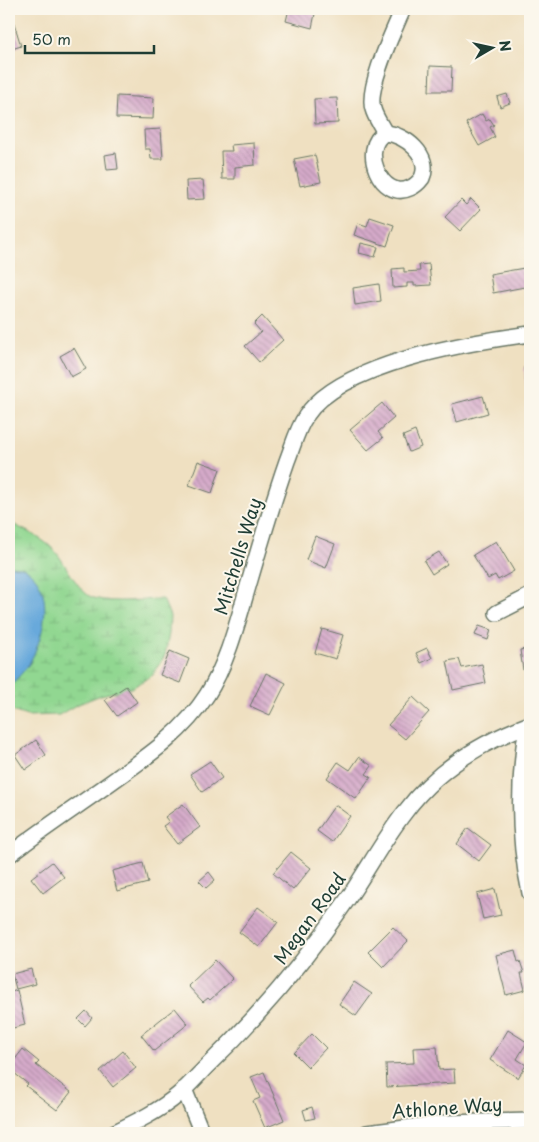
<svg xmlns="http://www.w3.org/2000/svg" width="539" height="1142" viewBox="0 0 539 1142" font-family="'Playpen Sans',sans-serif">
	<style>
		.wetland { fill: url(#wetland-marsh); stroke: #588a62 }
		.water { fill: #67a9db; stroke: #437388 }
		.building { fill: url(#building-back-hatch) }
		.lines { fill: none; stroke-linecap: round; stroke-linejoin: round }
		.minor-casing { stroke: #687665; stroke-width: 18 }
		.minor { stroke: #fff; stroke-width: 15 }
		.labels { text-anchor: middle; dominant-baseline: central; stroke-width: 4; stroke-linejoin: round; paint-order: stroke }
		.street-label { font-size: 18px; fill: #1f3d34; stroke: #fbf7ec }
	</style>
	<defs>
		<pattern id="wetland-marsh" width="20" height="14" patternUnits="userSpaceOnUse" patternTransform="scale(1.25)"><rect width="20" height="14" fill="#91d791"/><path d="M1 5h8M5 5V1M11 12h8M15 12V8" fill="none" stroke="#7db97e"/></pattern>
		<pattern id="building-back-hatch" width="6" height="6" patternUnits="userSpaceOnUse" patternTransform="scale(1.25)"><rect width="6" height="6" fill="#d6aaca"/><path d="M-1 5l2 2M0 0l6 6M5-1l2 2" fill="none" stroke="#ad8ca5"/></pattern>
	</defs>
	<rect width="100%" height="100%" fill="#fbf7ec"/>
	<filter id="ink" filterUnits="userSpaceOnUse"><feTurbulence type="fractalNoise" baseFrequency=".02" numOctaves="2"/><feDisplacementMap in="SourceGraphic" scale="10" xChannelSelector="R" yChannelSelector="G"/><feConvolveMatrix kernelMatrix="1 2 1 2 8 2 1 2 1" color-interpolation-filters="sRGB"/></filter>
	<filter id="wash" filterUnits="userSpaceOnUse"><feTurbulence type="fractalNoise" baseFrequency=".0096" numOctaves="4" result="noise"/><feDisplacementMap in="SourceGraphic" scale="20" xChannelSelector="R" yChannelSelector="G"/><feGaussianBlur stdDeviation="1.12" result="paint"/><feColorMatrix in="noise" values="0 0 0 0 0 0 0 0 0 0 0 0 0 0 0 0 0 1.4 0 .05"/><feComposite in="paint" operator="in"/></filter>
	<g filter="url(#wash)">
		<rect width="100%" height="100%" fill="#efe0c1"/>
		<!-- wetland -->
		<path class="wetland" d="M9 522C24 530 43 538 55 551 65 562 79 594 94 598 115 604 141 599 163 599L170 616 169 634 165 655 153 675 131 688 101 695 76 705 59 715 27 716 9 710V687L31 662 23 567 9 566Z"/>
		<!-- water -->
		<path class="water" d="M9 566C13 567 20 566 24 568 56 586 45 634 31 660 26 670 16 679 9 687Z"/>
		<g id="blocks">
			<!-- building -->
			<path class="building" d="M289 9H316L312 28 286 21Z
				M14 23 21 46 9 50V24Z
				M430 66 452 67 451 91H429Z
				M507 94 510 103 500 107 497 97Z
				M117 96 154 98 153 119 116 118Z
				M337 98 338 123 315 124 314 99Z
				M482 114 486 121 490 119 494 125 490 127 495 137 479 146 466 123Z
				M161 129 163 159H151L150 149H145L144 130Z
				M254 143 255 165 235 167V179H222L221 151H232L231 145Z
				M116 153 118 169 107 170 105 155Z
				M315 155 321 182 300 186 294 159Z
				M203 180 205 199 187 200 186 181Z
				M471 199 481 209 460 231 445 217 461 200 466 205Z
				M370 217 394 225 387 246 354 235 358 223 367 226Z
				M361 243 378 247 375 257 359 253Z
				M429 264 431 285 414 286V283H407V287L393 288 392 269 404 268V272L420 271 419 265Z
				M530 267V286L493 293 490 274Z
				M379 284 381 301 355 305 353 288Z
				M262 316 283 340 259 362 245 346 261 332 254 324Z
				M74 348 86 369 71 377 60 356Z
				M530 366V387H526L524 367Z
				M483 396 488 413 457 422 452 404Z
				M382 403 394 418 378 432 383 438 368 450 350 430Z
				M415 431 421 447 409 452 403 436Z
				M198 461 220 469 212 493 189 485Z
				M315 536 335 544 326 568 306 560Z
				M496 541 514 571 498 580 495 575 488 579 473 555Z
				M439 552 447 564 432 574 424 561Z
				M479 626 491 630 488 640 475 635Z
				M322 629 343 635 336 659 315 653Z
				M427 648 432 658 421 663 416 653Z
				M530 648V669L523 670 520 650Z
				M170 651 189 659 180 683 160 675Z
				M459 659 462 668 482 664 486 683 453 690 447 661Z
				M266 673 286 683 270 715 250 706Z
				M126 686 137 702 117 716 105 700Z
				M413 697 429 712 405 739 388 725Z
				M36 740 46 755 25 770 15 755Z
				M359 757 372 766 366 774 371 777 356 799 327 778 338 762 350 770Z
				M210 761 222 778 202 792 190 774Z
				M183 804 200 827 177 844 163 826 169 822 165 817Z
				M335 805 350 816 332 842 317 831Z
				M468 828 491 845 479 861 457 844Z
				M291 852 311 868 293 890 273 873Z
				M52 862 64 877 43 893 31 878Z
				M143 863 148 883 117 891 112 871Z
				M209 872 215 880 206 888 199 881Z
				M495 889 501 915 483 919 477 894Z
				M258 907 278 922 259 947 239 932Z
				M393 927 408 941 383 967 368 952Z
				M515 950 518 962 520 961 524 973H521L525 990 506 995 496 955Z
				M215 960 233 979 210 1000 208 998 203 1002 188 986Z
				M31 969 35 984 16 989 12 974Z
				M354 982 372 994 356 1016 339 1004Z
				M17 990 25 1025 9 1029V993Z
				M175 1008 188 1024 154 1051 141 1035Z
				M86 1011 92 1018 85 1026 78 1019Z
				M508 1030 527 1042 517 1059 526 1065 518 1078 490 1060Z
				M312 1034 326 1048 308 1067 294 1053Z
				M437 1047 439 1070 454 1069 455 1083 387 1087 386 1064 414 1063 413 1048Z
				M23 1049 39 1062 36 1065 71 1092 57 1110 26 1086 28 1084 9 1069V1067Z
				M123 1051 136 1068 113 1087 100 1071Z
				M264 1072 284 1120 265 1128 253 1101 260 1098 251 1077Z
				M312 1107 315 1118 306 1120 303 1110Z"/>
		</g>
	</g>
	<g filter="url(#ink)">
		<use href="#blocks" fill-opacity="0" stroke="#687665" stroke-width="1"/>
		<g class="lines">
			<!-- minor casing -->
			<g class="minor-casing">
				<path id="minor" d="M385 133C405 134 432 156 422 178 419 182 415 186 410 188 381 202 359 147 385 133Z
					M385 133C381 125 375 117 373 109 366 88 394 30 403 9
					M497 613 530 596
					M527 725C518 781 518 838 530 893
					M9 855C44 828 81 804 117 778 151 754 184 731 207 695 228 662 238 620 249 583 261 542 273 501 287 461 293 446 297 429 306 416 340 363 471 342 530 334
					M184 1089 202 1133
					M113 1133C136 1122 159 1111 178 1095 189 1086 198 1075 208 1065 260 1015 306 960 347 900 367 871 383 840 405 812 436 770 482 742 530 724
					M367 1133 444 1123 530 1121"/>
			</g>
			<!-- minor -->
			<use href="#minor" class="minor"/>
		</g>
	</g>
	<g class="labels">
		<!-- street labels -->
		<g class="street-label">
			<text transform="translate(237 556) rotate(-73)">Mitchells Way</text>
			<text transform="translate(309 918) rotate(-54)">Megan Road</text>
			<text transform="translate(447 1107) rotate(-4)">Athlone Way</text>
		</g>
	</g>
	<!-- margin -->
	<rect width="539" height="1142" fill="none" stroke="#fbf7ec" stroke-width="30"/>
	<!-- north arrow -->
	<g transform="translate(492 48) rotate(81)" stroke="#fbf7ec" stroke-width="4" paint-order="stroke">
	<path d="M0-4L9 19L0 12L-9 19Z" fill="#1f3d34"/>
	<text y="-8" font-size="14" font-weight="bold" text-anchor="middle" fill="#1f3d34">N</text>
	</g>
	<!-- scale -->
	<path d="M25 45v8h129v-8" fill="none" stroke="#1f3d34" stroke-width="2.5"/>
	<text x="32" y="45" font-size="15" fill="#1f3d34" stroke="#fbf7ec" stroke-width="4" paint-order="stroke">50 m</text>
</svg>
